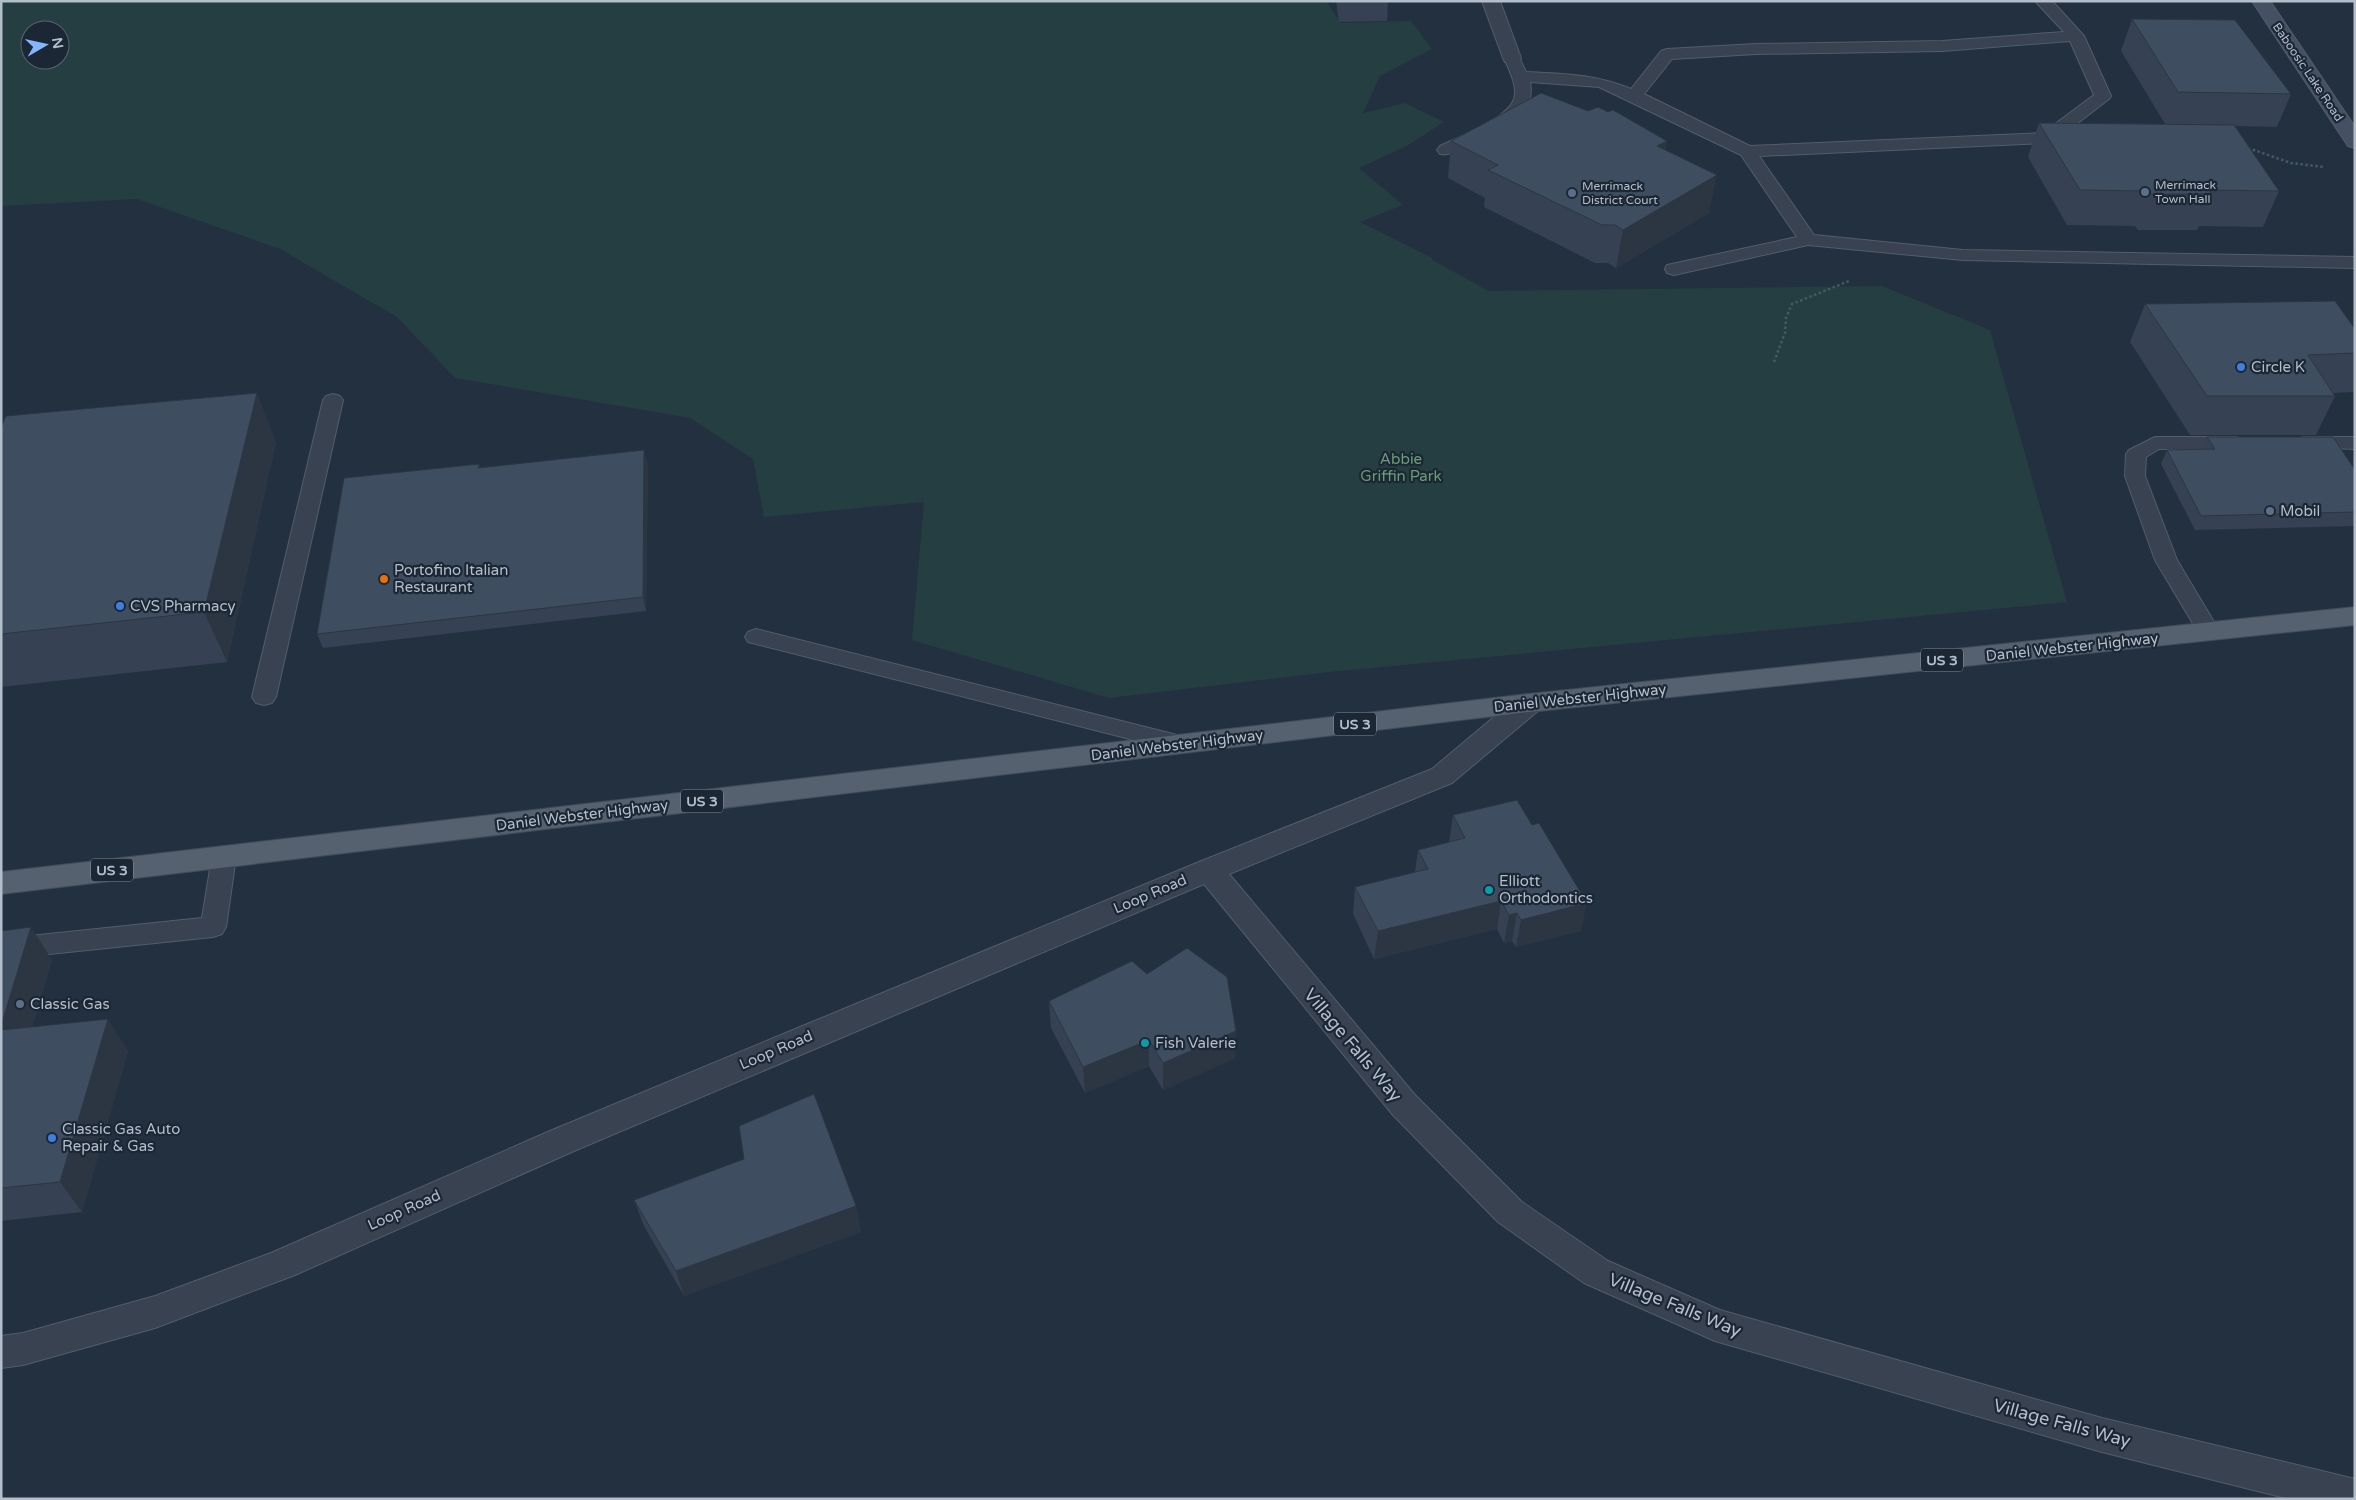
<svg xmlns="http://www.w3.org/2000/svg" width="2356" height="1500" viewBox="0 0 2356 1500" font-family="'Varela Round',sans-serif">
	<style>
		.green { fill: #253e41; fill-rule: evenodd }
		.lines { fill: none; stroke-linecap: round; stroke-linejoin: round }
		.lane-casing { stroke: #535d6a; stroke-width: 2 }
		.street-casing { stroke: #535d6a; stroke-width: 2 }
		.secondary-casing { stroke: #535d6a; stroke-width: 2 }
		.primary-casing { stroke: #414b59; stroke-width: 2 }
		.path { stroke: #435b5e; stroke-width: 2.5; stroke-dasharray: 2.5 2.5; stroke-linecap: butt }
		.lane { fill: #384250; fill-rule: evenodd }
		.street { fill: #384250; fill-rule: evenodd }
		.secondary { fill: #455063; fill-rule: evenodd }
		.primary { fill: #566170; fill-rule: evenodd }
		.wall { fill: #364253 }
		.shaded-wall { fill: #2c3643 }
		.building { fill: #3f4d60; stroke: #2c3643 }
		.service-dot { fill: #5c6f8a; stroke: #1c2735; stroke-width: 2 }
		.shop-dot { fill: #3f7fe0; stroke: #1c2735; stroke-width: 2 }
		.food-dot { fill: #e8710a; stroke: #1c2735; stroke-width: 2 }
		.culture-dot { fill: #0f9aa8; stroke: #1c2735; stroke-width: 2 }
		.labels { text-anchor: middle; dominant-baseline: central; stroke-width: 4.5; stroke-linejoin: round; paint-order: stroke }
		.far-street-label { font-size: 12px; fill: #b4bdca; stroke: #1c2735 }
		.far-poi-label { font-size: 12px; fill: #b4bdca; stroke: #1c2735; text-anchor: start }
		.shield { fill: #1c2735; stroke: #86909d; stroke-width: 1 }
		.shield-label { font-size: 14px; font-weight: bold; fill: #b4bdca }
		.poi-label { font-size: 15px; fill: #b4bdca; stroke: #1c2735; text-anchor: start }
		.park-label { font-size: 15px; fill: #6a9d75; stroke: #1c2735 }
		.street-label { font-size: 15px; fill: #b4bdca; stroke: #1c2735 }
		.near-street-label { font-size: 18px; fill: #b4bdca; stroke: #1c2735 }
	</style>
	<rect width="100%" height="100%" fill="#233040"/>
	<!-- green -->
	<path class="green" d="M1 1H1326L1341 23 1411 21 1432 49 1380 76 1363 113 1405 103 1444 122 1407 146 1359 168 1403 205 1360 222 1432 258V260L1489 291 1882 286 1990 330 2067 602 1330 672 1109 698 912 640 924 502 764 517 753 459 690 418 455 378 397 317 280 249 137 199 1 206ZM30 30H60V60H30Z"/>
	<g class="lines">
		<!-- lane casing -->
		<g class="lane-casing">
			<path id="lane" d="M2035 1H2052L2084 36 2111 96 2109 99 2053 142 2047 143 1759 156 1814 235 1963 250 2355 257V268L1963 260 1808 245 1674 275 1667 273 1665 269 1667 265 1797 237 1741 155 1599 87 1530 82C1532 92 1531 100 1525 108 1514 124 1458 158 1440 154L1437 150 1440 146C1458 137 1507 119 1514 99 1518 86 1509 70 1504 58L1506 55H1518L1526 72C1564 74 1595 74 1631 89L1661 51 1667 49 1756 44 1942 41 2064 32ZM2070 41 2094 95 2043 133 1750 146 1644 94 1672 59 1756 54 1942 51Z
				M333 394 340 396 343 400 276 697 272 703 264 705 256 703 252 697 323 400 326 396Z
				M2155 437H2236L2243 439 2246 443 2243 447 2236 449H2159L2146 457 2145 476 2177 560 2220 632 2217 637 2209 640 2201 637 2155 560 2125 476 2126 454 2129 450Z
				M2304 437H2355V449L2297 447 2294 443 2297 439Z
				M756 629 1181 736 1189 738 1193 744 1189 750 1181 752 748 642 745 637 748 632Z
				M224 848 233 850 236 857 226 927 222 934 213 937 1 959V939L202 918 212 857 215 850Z"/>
		</g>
		<!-- street casing -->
		<g class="street-casing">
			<path id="street" d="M1482 1H1500L1521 58 1519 62H1505L1503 58Z
				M1529 694 1539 696 1542 703 1539 710 1452 783 1229 874 1415 1095 1522 1202 1608 1261 1720 1310 2102 1418 2355 1479V1499H2289L2102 1452 1715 1341 1584 1283 1498 1222 1393 1115 1204 884 574 1151 295 1275 155 1328 23 1365 1 1368V1336L23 1333 155 1296 271 1253 550 1131 805 1025 1199 862 1432 769 1519 696Z"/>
		</g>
		<!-- secondary casing -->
		<g class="secondary-casing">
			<path id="secondary" d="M2252 1H2270L2355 127V148L2348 146Z"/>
		</g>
		<!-- primary casing -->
		<g class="primary-casing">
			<path id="primary" d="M2355 607V625L1529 712 1 894V872L1529 694Z"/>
		</g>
		<!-- path -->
		<path class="path" d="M2248 148 2291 163 2324 167
			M1774 362 1785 333 1786 318 1792 304 1849 281"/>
		<!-- lane -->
		<use href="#lane" class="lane"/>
		<!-- street -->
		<use href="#street" class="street"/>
		<!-- secondary -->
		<use href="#secondary" class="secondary"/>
		<!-- primary -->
		<use href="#primary" class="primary"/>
	</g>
	<!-- wall -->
	<path class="wall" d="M1336 1H1388L1387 21 1339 22Z
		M2132 19 2291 94 2277 127 2235 126 2279 191 2263 227 2199 226 2197 230H2138L2135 226 2067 225 2028 157 2039 123 2165 124 2121 51Z
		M1588 111 1608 112 1667 141 1665 150 1709 213 1616 268 1608 263H1595L1484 207 1485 198 1448 178 1451 141Z
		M2145 304 2355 329V388L2353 392 2333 393 2335 396 2316 435H2190L2130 342Z
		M1 428 276 442 227 662 1 687Z
		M2207 437 2355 470V526L2195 530 2161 464 2167 450 2201 449Z
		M479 464 480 467 648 464 646 611 323 648 317 634Z
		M1453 815 1581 931 1516 947 1512 941 1504 943 1497 929 1374 959 1353 914 1355 887 1415 872 1418 850 1449 843Z
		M1 931 52 960 32 1027 128 1051 82 1212 1 1221Z
		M1049 1001 1235 1058 1163 1090 1149 1066 1085 1093 1051 1028Z
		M634 1200 856 1206 861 1232 684 1296 644 1226Z"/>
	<!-- shaded-wall -->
	<path class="shaded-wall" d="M1667 141 1660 178 1657 146Z
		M1717 175 1709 213 1616 268 1623 230Z
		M257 393 276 442 227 662 204 612Z
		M644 450 648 464 646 611 643 597Z
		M1501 901 1497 929 1374 959 1378 931Z
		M1587 903 1581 931 1516 947 1521 920Z
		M1517 913 1512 941 1504 943 1509 915Z
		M31 927 52 960 22 1062 1 1032V1026Z
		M108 1019 128 1051 82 1212 60 1182Z
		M1236 1031 1235 1058 1163 1090V1063Z
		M1149 1040V1066L1085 1093 1083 1067Z
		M856 1206 861 1232 684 1296 676 1271Z"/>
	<!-- building -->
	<path class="building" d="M2132 19 2235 20 2291 94 2178 92Z
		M1541 93 1588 111 1598 107 1608 112 1613 110 1667 141 1657 146 1717 175 1623 230 1615 225H1602L1488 170 1498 165 1451 141Z
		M2039 123 2234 125 2279 191 2209 190 2212 194H2152L2149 191 2080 190Z
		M2335 301 2355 329V353L2308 355 2335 396H2207L2145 304Z
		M257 393 204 612 1 634V428L6 416Z
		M2207 437H2333L2355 470V512L2201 516 2167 450 2215 449Z
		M644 450 643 597 317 634 344 478 479 464 478 468Z
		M1517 800 1532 825 1539 823 1587 903 1521 920 1517 913 1509 915 1501 901 1378 931 1355 887 1428 869 1418 850 1465 838 1453 815Z
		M31 927 1 1026V931Z
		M1187 948 1227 977 1236 1031 1163 1063 1149 1040 1083 1067 1049 1001 1132 961 1147 974Z
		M108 1019 60 1182 1 1188V1030Z
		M814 1094 856 1206 676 1271 634 1200 744 1159 739 1126Z"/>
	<!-- markers -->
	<g class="service-dot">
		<circle cx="2145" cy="192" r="5"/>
		<circle cx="1572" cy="193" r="5"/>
		<circle cx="2270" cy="511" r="5"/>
		<circle cx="20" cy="1004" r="5"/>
	</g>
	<g class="shop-dot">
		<circle cx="2241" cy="367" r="5"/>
		<circle cx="120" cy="606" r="5"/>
		<circle cx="52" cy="1138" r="5"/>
	</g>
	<circle class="food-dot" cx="384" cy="579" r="5"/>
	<g class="culture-dot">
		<circle cx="1489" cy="890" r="5"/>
		<circle cx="1145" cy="1043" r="5"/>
	</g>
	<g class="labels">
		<!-- far-street labels -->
		<g class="far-street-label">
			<text transform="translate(2308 72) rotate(56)">Baboosic Lake Road</text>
		</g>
		<!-- far-poi labels -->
		<g class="far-poi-label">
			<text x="2155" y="185">Merrimack<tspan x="2155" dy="14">Town Hall</tspan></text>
			<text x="1582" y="186">Merrimack<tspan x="1582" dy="14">District Court</tspan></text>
		</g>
		<!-- shield labels -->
		<g class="shield">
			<rect x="1921" y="648.5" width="42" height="23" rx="4"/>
			<rect x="1334" y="712.5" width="42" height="23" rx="4"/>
			<rect x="681" y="789.5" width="42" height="23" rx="4"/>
			<rect x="91" y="858.5" width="42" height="23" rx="4"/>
		</g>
		<g class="shield-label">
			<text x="1942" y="660">US 3</text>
			<text x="1355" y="724">US 3</text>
			<text x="702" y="801">US 3</text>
			<text x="112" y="870">US 3</text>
		</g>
		<!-- poi labels -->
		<g class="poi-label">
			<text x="2251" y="367">Circle K</text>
			<text x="2280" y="511">Mobil</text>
			<text x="394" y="570">Portofino Italian<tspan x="394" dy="17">Restaurant</tspan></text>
			<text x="130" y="606">CVS Pharmacy</text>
			<text x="1499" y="881">Elliott<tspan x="1499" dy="17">Orthodontics</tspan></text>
			<text x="30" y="1004">Classic Gas</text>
			<text x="1155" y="1043">Fish Valerie</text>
			<text x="62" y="1129">Classic Gas Auto<tspan x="62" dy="17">Repair &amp; Gas</tspan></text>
		</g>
		<!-- park labels -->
		<g class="park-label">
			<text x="1401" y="459">Abbie<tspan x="1401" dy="17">Griffin Park</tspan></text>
		</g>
		<!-- street labels -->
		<g class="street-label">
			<text transform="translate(2072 647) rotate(-6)">Daniel Webster Highway</text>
			<text transform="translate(1580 698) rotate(-6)">Daniel Webster Highway</text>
			<text transform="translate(1177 745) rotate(-7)">Daniel Webster Highway</text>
			<text transform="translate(582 815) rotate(-7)">Daniel Webster Highway</text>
			<text transform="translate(1150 894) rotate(-23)">Loop Road</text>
			<text transform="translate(776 1050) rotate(-23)">Loop Road</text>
			<text transform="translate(404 1210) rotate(-24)">Loop Road</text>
		</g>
		<!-- near-street labels -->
		<g class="near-street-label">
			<text transform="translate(1353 1045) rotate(50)">Village Falls Way</text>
			<text transform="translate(1675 1305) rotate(22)">Village Falls Way</text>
			<text transform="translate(2062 1423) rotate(15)">Village Falls Way</text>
		</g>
	</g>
	<!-- border -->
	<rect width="2356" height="1500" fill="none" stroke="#b4bdca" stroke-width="5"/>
	<!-- north arrow -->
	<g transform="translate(45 45) rotate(81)"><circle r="24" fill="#1c2735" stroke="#596371"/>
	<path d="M0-4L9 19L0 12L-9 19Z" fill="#86b4fd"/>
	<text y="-8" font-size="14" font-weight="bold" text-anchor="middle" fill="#b4bdca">N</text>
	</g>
</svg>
